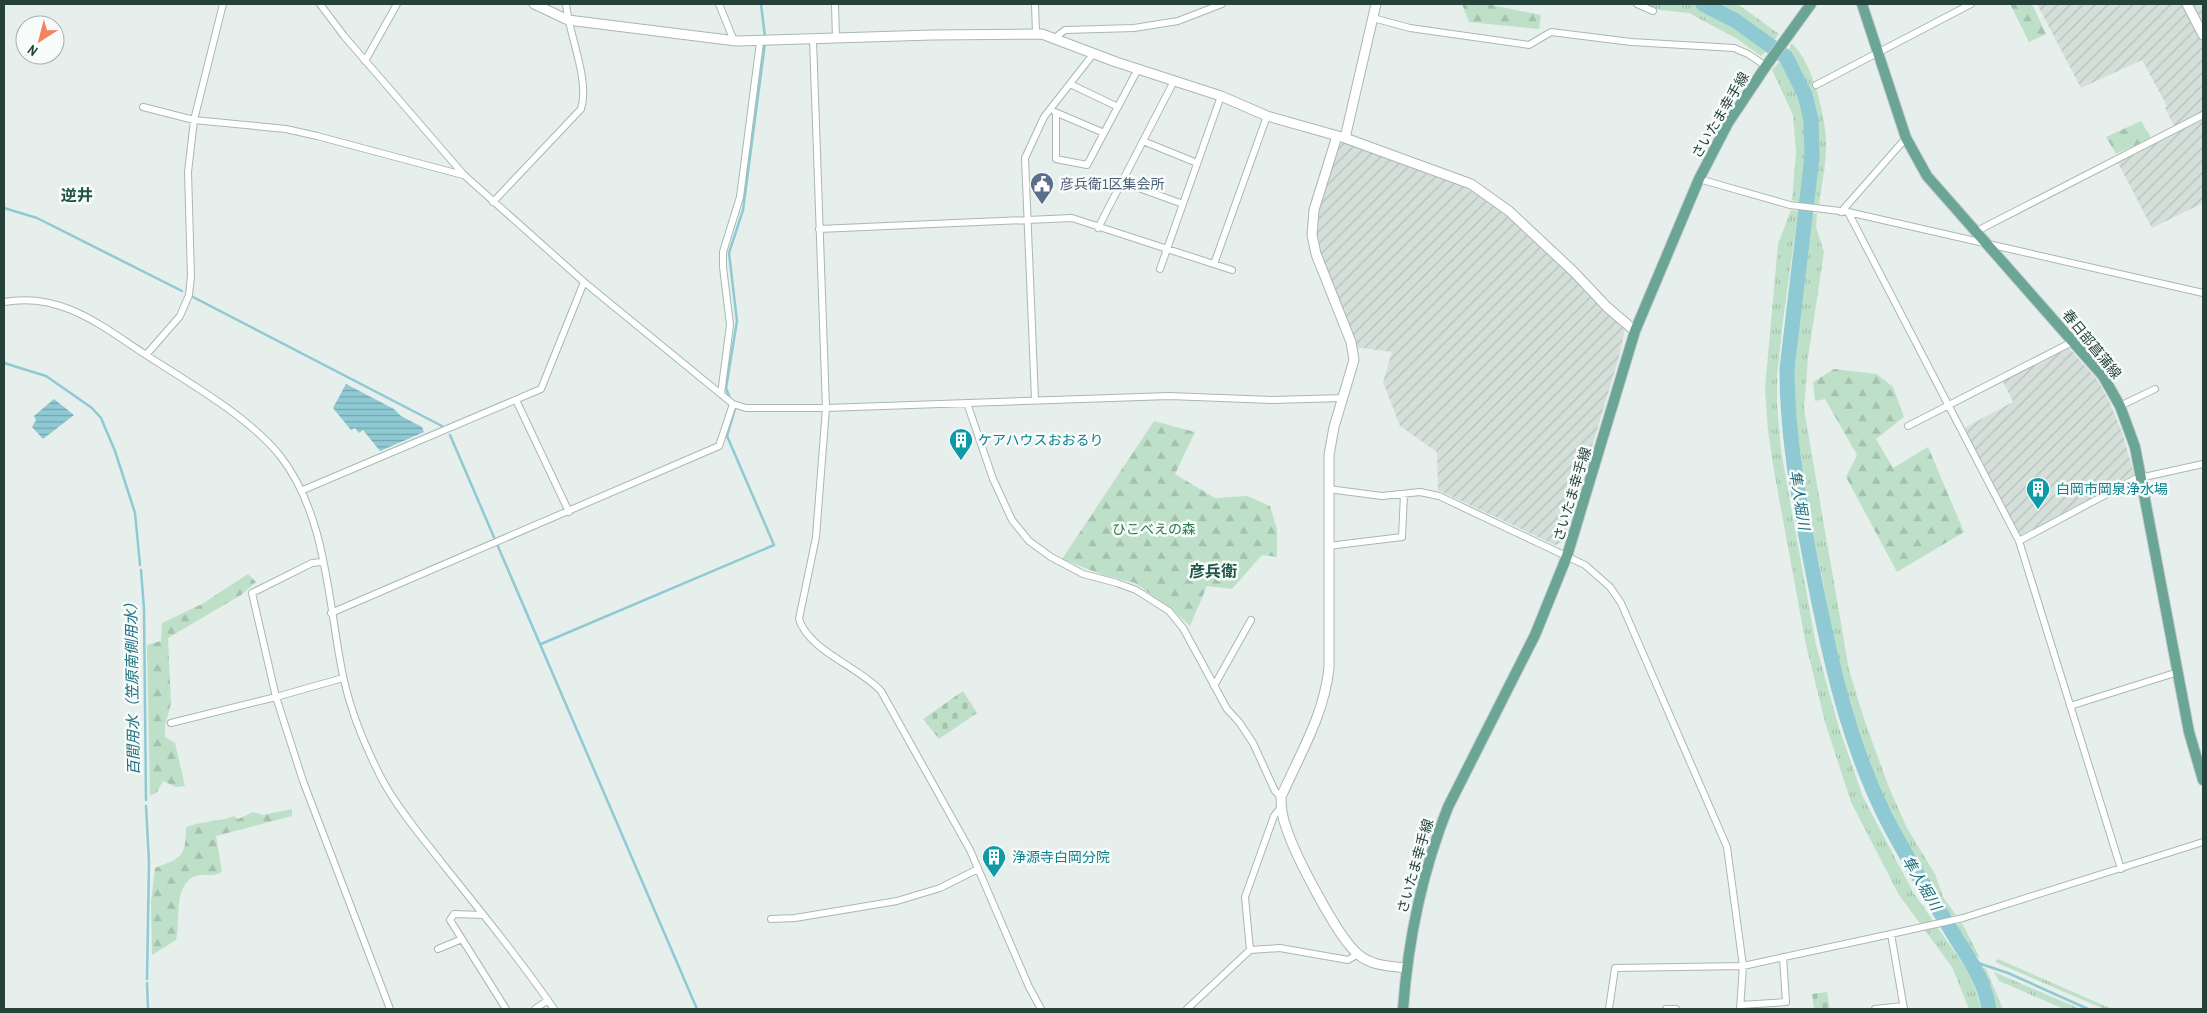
<svg xmlns="http://www.w3.org/2000/svg" width="2207" height="1013" viewBox="0 0 2207 1013" font-family="'Archivo Narrow','Noto Sans JP',sans-serif">
	<style>
		.industrial { fill: url(#industrial-furrows) }
		.grass { fill: url(#grass-tufts) }
		.forest { fill: url(#forest-firs) }
		.cemetery { fill: url(#cemetery-stones) }
		.water { fill: url(#water-rules) }
		.lines { fill: none; stroke-linecap: round; stroke-linejoin: round }
		.stream { stroke: #8ec9d4; stroke-width: 2.5 }
		.river { stroke: #8ec9d4; stroke-width: 15 }
		.minor-casing { stroke: #a8b8b2; stroke-width: 8 }
		.tertiary-casing { stroke: #a8b8b2; stroke-width: 11 }
		.primary-casing { stroke: #c2cac8; stroke-width: 12 }
		.minor { stroke: #fff; stroke-width: 6 }
		.tertiary { stroke: #fff; stroke-width: 9 }
		.primary { stroke: #6aa596; stroke-width: 10 }
		.labels { text-anchor: middle; dominant-baseline: central; stroke-width: 5; stroke-linejoin: round; paint-order: stroke }
		.street-label { font-size: 14px; fill: #24423a; stroke: #f7fbf9 }
		.service-label { font-size: 14px; fill: #4e5e75; stroke: #f7fbf9; text-anchor: start }
		.culture-label { font-size: 14px; fill: #0d838f; stroke: #f7fbf9; text-anchor: start }
		.park-label { font-size: 14px; fill: #2d7a4b; stroke: #f7fbf9 }
		.water-label { font-size: 15px; font-style: italic; fill: #1c6f80; stroke: #f7fbf9 }
		.quarter-label { font-size: 16px; font-weight: bold; fill: #1f5548; stroke: #f7fbf9 }
	</style>
	<defs>
		<pattern id="industrial-furrows" width="10" height="10" patternUnits="userSpaceOnUse" patternTransform="scale(1.25)"><rect width="10" height="10" fill="#d4dfda"/><path d="M-1 1l2-2M0 10L10 0M9 11l2-2" fill="none" stroke="#b6c1bc"/></pattern>
		<pattern id="grass-tufts" width="24" height="20" patternUnits="userSpaceOnUse" patternTransform="scale(1.25)"><rect width="24" height="20" fill="#bfe0c8"/><path d="M3 7l-1-3M5 7V3M7 7l1-3M15 17l-1-3M17 17v-4M19 17l1-3" fill="none" stroke="#a4c1ad"/></pattern>
		<pattern id="forest-firs" width="22" height="20" patternUnits="userSpaceOnUse" patternTransform="scale(1.25)"><rect width="22" height="20" fill="#bfe0c8"/><path d="M5 1l3.5 6h-7zM16 11l3.5 6h-7z" fill="#a4c1ad"/></pattern>
		<pattern id="cemetery-stones" width="16" height="16" patternUnits="userSpaceOnUse" patternTransform="scale(1.25)"><rect width="16" height="16" fill="#bfe0c8"/><path d="M2 7V4a2 2 0 0 1 4 0v3zM10 15v-3a2 2 0 0 1 4 0v3z" fill="#a4c1ad"/></pattern>
		<pattern id="water-rules" width="6" height="5" patternUnits="userSpaceOnUse" patternTransform="scale(1.25)"><rect width="6" height="5" fill="#8ec9d4"/><path d="M0 2.5h6" fill="none" stroke="#74a5ad"/></pattern>
	</defs>
	<rect width="100%" height="100%" fill="#e6efeb"/>
	<!-- industrial -->
	<path class="industrial" d="M2037 4H2203V203L2152 228 2117 161 2177 132 2165 108 2167 106 2142 60 2081 88Z
		M1342 142 1444 177 1488 200 1521 227 1625 329 1619 357 1563 542 1555 545 1438 490 1437 452 1400 426 1383 382 1392 352 1355 347 1318 252 1315 235 1317 212 1339 145Z
		M2068 347 2098 381 2108 399 2122 432 2134 475 2021 535 2018 533 1964 428 2013 402 2002 380Z"/>
	<!-- grass -->
	<path class="grass" d="M1644 4C1659 4 1677 1 1691 4 1716 9 1747 35 1767 50L1761 56 1737 39 1689 13 1660 10Z
		M1718 4 1739 5 1779 34 1773 42 1744 18Z
		M1792 44C1812 61 1824 112 1826 138 1827 160 1822 183 1819 205L1811 204C1816 157 1822 90 1787 52Z
		M1781 60C1806 84 1810 138 1806 171 1805 182 1801 191 1800 202L1792 200 1796 152 1793 115 1772 70Z
		M1791 210 1798 211 1783 321 1777 376V405L1781 451 1816 645 1838 725 1863 797 1913 892 1972 977 1981 1009H1969L1952 967 1899 895 1851 802 1825 722 1806 645 1774 471 1768 431 1765 388 1778 244Z
		M1810 213 1817 214 1816 227 1824 252 1808 358 1804 409 1849 670 1865 722 1890 790 1907 828 1935 874 1943 897 1956 915 1949 916C1902 840 1860 761 1839 673 1831 639 1828 605 1821 572 1808 508 1793 443 1794 377Z
		M1962 923 1980 958 1972 954 1954 926Z
		M1998 959 2112 1009H2104L1995 962Z
		M1979 966 1986 969 2003 1009H1997Z
		M1994 972 2080 1009H2064L1999 981Z"/>
	<!-- forest -->
	<path class="forest" d="M1462 4H1486L1541 15 1539 29 1469 22Z
		M2010 4H2032L2046 34 2029 42Z
		M2141 121 2151 138 2116 154 2106 137Z
		M1834 369 1877 374 1893 387 1904 417 1876 439 1893 468 1928 447 1964 532 1897 572 1846 477 1857 455 1825 399 1815 401 1813 382Z
		M1154 421 1195 432 1175 474 1215 498 1247 496 1270 506 1277 529V557L1262 555 1232 589 1207 586 1190 626 1173 610 1135 583 1103 575 1062 559Z
		M248 574 256 582 241 595 168 638 171 703 165 726V737L175 743 185 786 176 787 163 781 157 792 150 796 147 645 161 641 162 623 202 604Z
		M292 809V816L216 836 222 872C212 878 206 873 196 876 172 884 181 923 176 940L152 955 151 902 155 868C182 858 186 856 186 827 203 821 217 822 234 816L238 819 253 812 263 815Z"/>
	<!-- cemetery -->
	<path class="cemetery" d="M963 691 977 713 939 739 923 719Z
		M1827 992 1830 1009H1814L1812 994Z"/>
	<!-- water -->
	<path class="water" d="M346 384 394 409 401 416 422 427 424 432 380 451 363 430 359 433 355 428 351 430 333 408Z
		M54 399 74 415 43 439 32 427 36 420 34 416Z"/>
	<g class="lines">
		<!-- stream -->
		<path class="stream" d="M761 4 765 37
			M4 208 37 218 182 291
			M193 297 442 426
			M4 363 46 376 92 408 101 418 115 451 135 513 140 565
			M730 399 726 388 737 321 729 253 743 210 765 43
			M450 435 697 1009
			M141 570 144 609 146 800
			M541 644 774 545 727 436 735 409 734 406
			M146 806 149 862 147 979
			M1972 961 2008 973 2088 1009
			M147 983 148 1009"/>
		<!-- river -->
		<path class="river" d="M1703 4 1736 21 1786 57 1805 95 1811 120 1812 157 1787 369C1787 441 1801 512 1815 583 1831 663 1848 740 1884 814 1905 856 1930 895 1954 935 1971 963 1983 976 1989 1009"/>
		<!-- minor casing -->
		<g class="minor-casing">
			<path id="minor" d="M320 4 344 36 464 175 584 282 733 404 746 408H826L1169 396 1273 400 1344 398
				M719 4 734 41
				M835 4 836 39
				M1035 4 1036 34
				M1637 4 1653 11
				M1373 18 1410 28 1529 45 1551 32 1631 42 1734 48 1748 54 1766 66
				M1056 37 1065 30 1134 28 1178 21 1222 4
				M813 40 826 408 816 537 799 619C809 651 858 666 881 691L970 850 1029 987 1041 1009
				M365 61 397 4
				M1070 84 1118 107
				M1816 85 1971 4
				M143 107 194 120 286 129 317 136 463 175
				M1055 112 1104 133
				M1056 113V159L1087 165 1138 69
				M1143 141 1197 163
				M1699 179 1790 205 1848 212 2203 293
				M1122 182 1183 204
				M493 202 581 109C590 79 569 36 566 4
				M1841 212 1906 138
				M1848 212 2019 541 2121 869
				M1098 228 1174 81
				M819 229 1072 218 1232 270
				M1975 232 2203 115
				M1214 264 1267 116
				M1160 269 1221 96
				M4 302C60 292 99 324 143 353 186 381 250 417 281 457 327 517 328 603 343 676 351 713 366 749 384 783 401 813 425 841 446 868 483 914 520 960 554 1009
				M146 355 180 316 189 295 191 276 188 172 194 120 223 4
				M721 394 730 325 723 267V252L740 197 760 42
				M1035 399 1025 158 1044 117 1094 53
				M516 400 569 512
				M967 403 993 479 1012 520 1029 541 1051 557 1083 574 1117 583 1136 590 1169 611 1183 628 1227 709 1239 722 1253 743 1275 791 1281 797
				M2120 406 2155 389
				M1908 426 2074 341
				M1328 489 1382 496 1420 492 1439 496 1585 565 1610 587 1621 603 1727 847 1743 966 1740 1009
				M303 490 541 389 584 282
				M2019 541 2135 479 2203 464
				M1328 546 1402 537 1404 494
				M322 562 312 563 252 593 276 697 303 781 390 1009
				M331 613 719 446 733 404
				M1214 686 1251 620
				M2070 706 2178 672
				M171 723 276 697 343 678
				M483 915 454 914 450 920 506 1009
				M771 919 795 918 897 901 940 888 978 869
				M1891 934 1904 1009
				M438 949 462 939
				M1250 950 1245 897 1274 816 1281 807
				M1741 1005 1786 1002 1783 957
				M535 1009 548 1000
				M1187 1009 1250 950 1280 948 1348 960 1358 954
				M1609 1009 1615 968 1743 966 1891 934 1963 918 2203 842
				M1666 1009H1676
				M1875 1009 1903 1006"/>
		</g>
		<!-- tertiary casing -->
		<g class="tertiary-casing">
			<path id="tertiary" d="M534 4 568 20 736 41 932 35 1042 34 1116 62 1221 96 1267 116 1345 138 1471 184 1509 211 1574 272 1607 307 1635 331
				M2187 4 2203 35
				M1337 136 1314 210 1312 235 1316 254 1351 342 1354 360 1334 427 1329 455V668C1324 715 1300 754 1281 797 1281 807 1282 817 1286 827 1294 853 1338 939 1359 955 1372 966 1390 966 1406 968
				M1345 138 1376 4"/>
		</g>
		<!-- primary casing -->
		<g class="primary-casing">
			<path id="primary" d="M1862 4 1906 138 1927 176 2103 376 2120 406 2135 447 2189 732 2203 780
				M1403 1009C1408 940 1422 872 1448 807L1535 635 1567 556 1635 331 1699 179 1728 123 1766 66 1811 4"/>
		</g>
		<!-- minor -->
		<use href="#minor" class="minor"/>
		<!-- tertiary -->
		<use href="#tertiary" class="tertiary"/>
		<!-- primary -->
		<use href="#primary" class="primary"/>
	</g>
	<!-- icons -->
	<defs>
		<g id="civic-pin" transform="scale(1.25)"><path d="M0 17L-7.5 6A9.5 9.5 0 1 1 7.5 6Z" fill="#5c6f8a" stroke="#f7fbf9"/><path d="M-.6-6.5H3V-4.5H.6V-3L4-1V1h2V6H-6V1h2V-1L-.6-3ZM-1.2 2.5V6h2.4V2.5Z" fill="#fff"/></g>
		<g id="building-pin" transform="scale(1.25)"><path d="M0 17L-7.5 6A9.5 9.5 0 1 1 7.5 6Z" fill="#0f9aa8" stroke="#f7fbf9"/><path d="M-4-6H4V6H1V3H-1V6H-4ZM-2.5-4.3h1.7v1.8h-1.7ZM.8-4.3h1.7v1.8H.8ZM-2.5-1h1.7V.8h-1.7ZM.8-1h1.7V.8H.8Z" fill="#fff"/></g>
	</defs>
	<g fill-rule="evenodd">
		<use href="#civic-pin" x="1042" y="184"/>
		<use href="#building-pin" x="961" y="440"/>
		<use href="#building-pin" x="2038" y="489"/>
		<use href="#building-pin" x="994" y="857"/>
	</g>
	<g class="labels">
		<!-- street labels -->
		<g class="street-label">
			<text transform="translate(1720 115) rotate(-59)">さいたま幸手線</text>
			<text transform="translate(2092 344) rotate(51)">春日部菖蒲線</text>
			<text transform="translate(1572 494) rotate(-73)">さいたま幸手線</text>
			<text transform="translate(1415 866) rotate(-74)">さいたま幸手線</text>
		</g>
		<!-- service labels -->
		<g class="service-label">
			<text x="1060" y="184">彦兵衛1区集会所</text>
		</g>
		<!-- culture labels -->
		<g class="culture-label">
			<text x="978" y="440">ケアハウスおおるり</text>
			<text x="2056" y="489">白岡市岡泉浄水場</text>
			<text x="1012" y="857">浄源寺白岡分院</text>
		</g>
		<!-- park labels -->
		<g class="park-label">
			<text x="1154" y="529">ひこべえの森</text>
		</g>
		<!-- water labels -->
		<g class="water-label">
			<text transform="translate(1800 500) rotate(81)">隼人堀川</text>
			<text transform="translate(132 685) rotate(-91)">百間用水（笠原南側用水）</text>
			<text transform="translate(1922 883) rotate(59)">隼人堀川</text>
		</g>
		<!-- quarter labels -->
		<g class="quarter-label">
			<text x="77" y="195">逆井</text>
			<text x="1213" y="571">彦兵衛</text>
		</g>
	</g>
	<!-- border -->
	<rect width="2207" height="1013" fill="none" stroke="#24423a" stroke-width="10"/>
	<!-- north arrow -->
	<g transform="translate(40 40) rotate(216)"><circle r="24" fill="#f7fbf9" stroke="#a3b1ad"/>
	<path d="M0-4L9 19L0 12L-9 19Z" fill="#f4845f"/>
	<text y="-8" font-size="14" font-weight="bold" text-anchor="middle" fill="#24423a">N</text>
	</g>
</svg>
